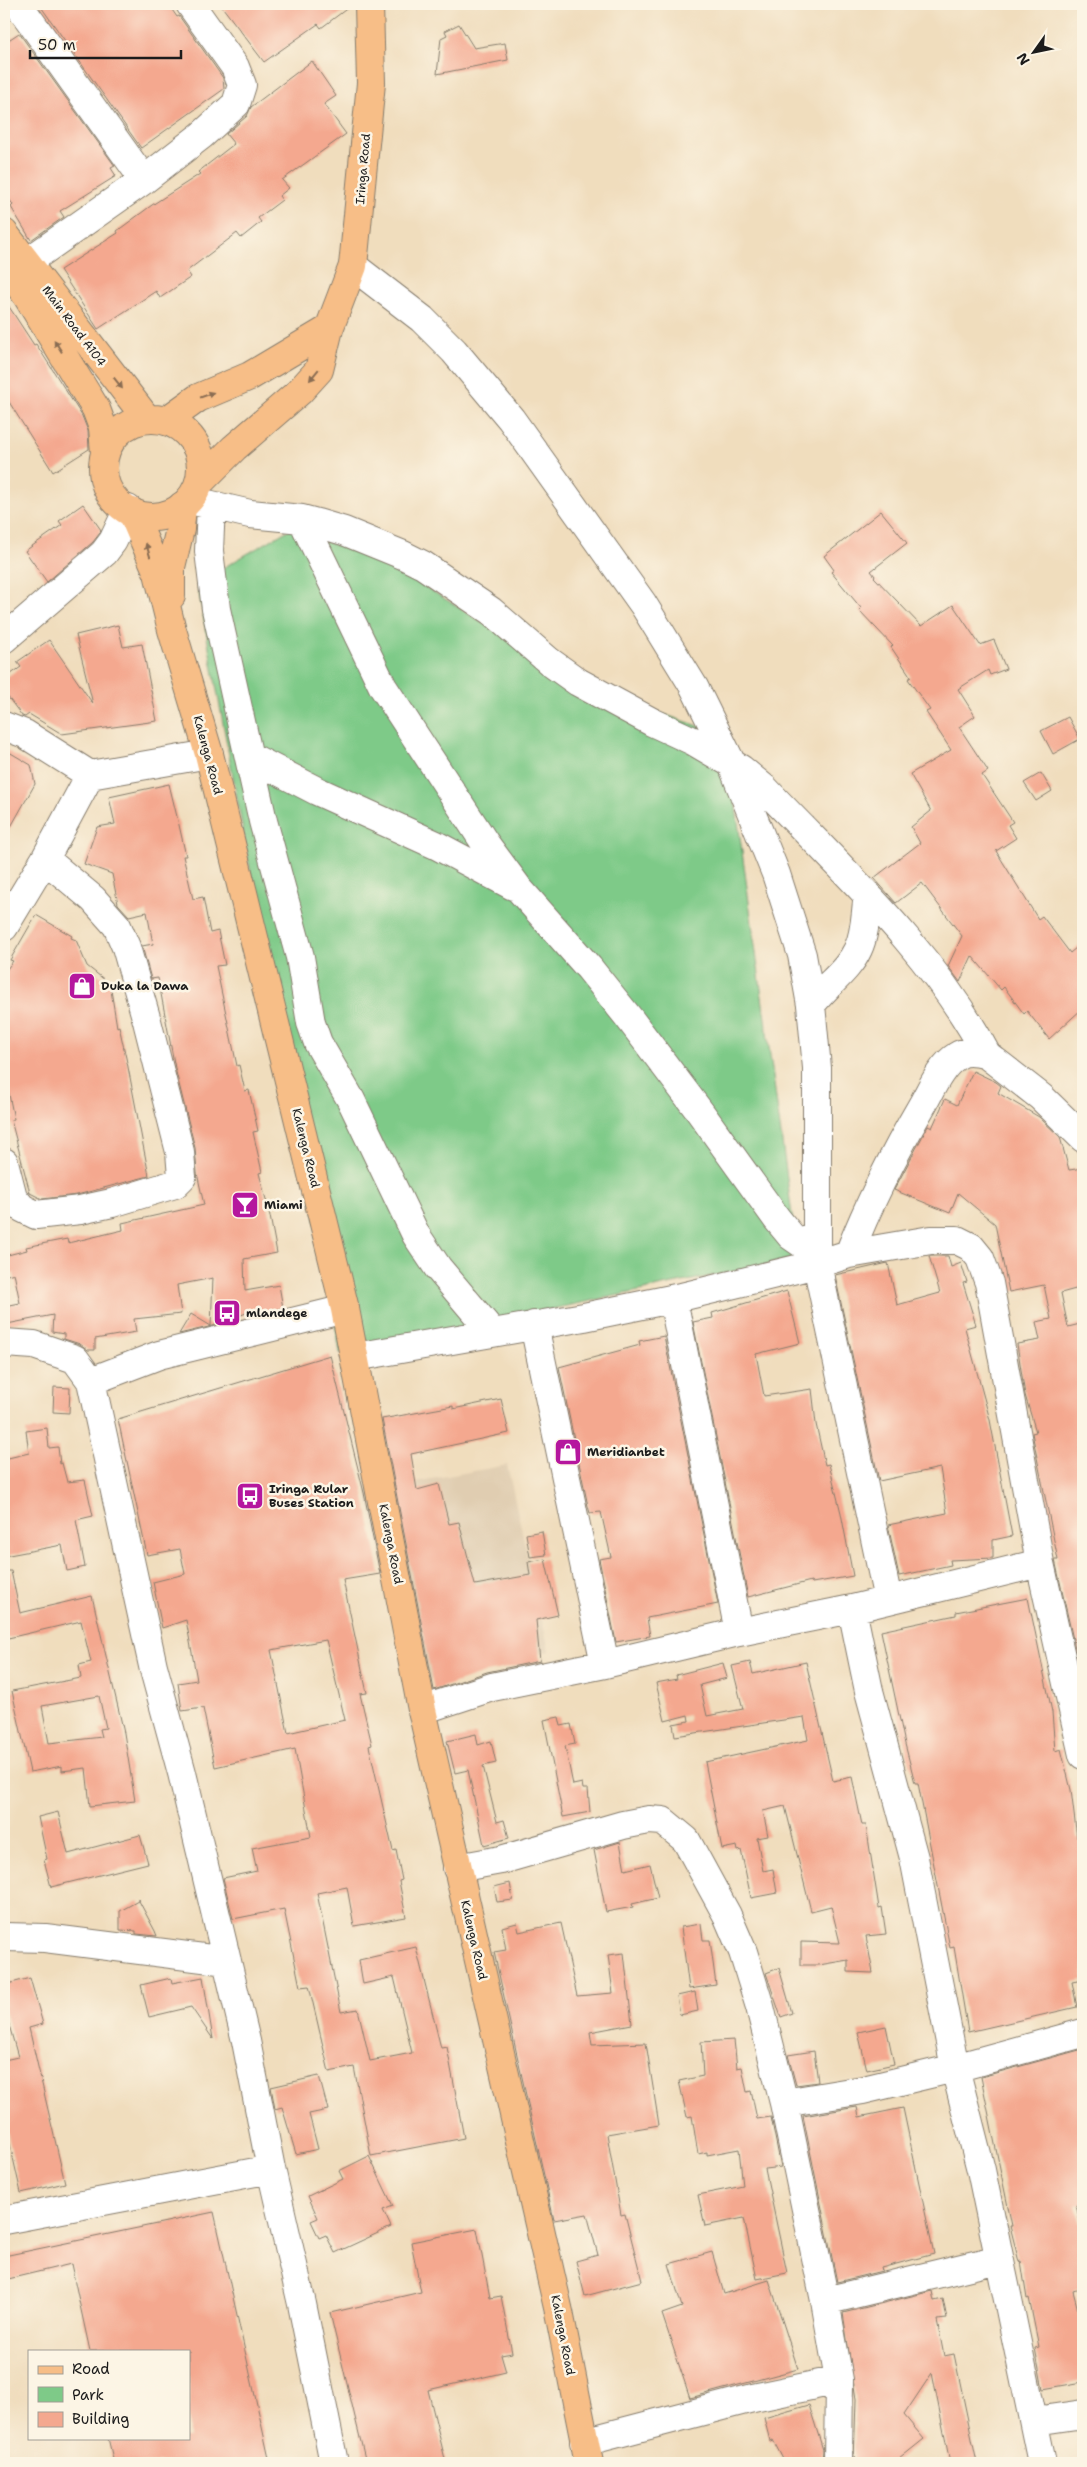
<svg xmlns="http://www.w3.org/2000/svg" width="1087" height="2467" viewBox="0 0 1087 2467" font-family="'Shantell Sans',sans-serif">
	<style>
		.built { fill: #e0cdb1 }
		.green { fill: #7eca88; stroke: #4d7352 }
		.building { fill: #f4a88f; fill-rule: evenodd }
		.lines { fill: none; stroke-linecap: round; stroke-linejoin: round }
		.minor-casing { stroke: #867c6c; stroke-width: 30 }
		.major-casing { stroke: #867c6c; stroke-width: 30 }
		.highway-casing { stroke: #867c6c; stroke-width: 30 }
		.minor { stroke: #fff; stroke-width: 28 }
		.major { stroke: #f7be87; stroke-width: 28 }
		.highway { stroke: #f7be87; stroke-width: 28 }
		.oneway { fill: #8a6d52 }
		.labels { text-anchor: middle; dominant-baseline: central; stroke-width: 5; stroke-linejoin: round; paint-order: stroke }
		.street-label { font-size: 12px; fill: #1c1c1c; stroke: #fcf5e5 }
		.poi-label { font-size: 12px; font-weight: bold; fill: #1c1c1c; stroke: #fcf5e5; text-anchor: start }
	</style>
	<rect width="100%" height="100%" fill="#fcf5e5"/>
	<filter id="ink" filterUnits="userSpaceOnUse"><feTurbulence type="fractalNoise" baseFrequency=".02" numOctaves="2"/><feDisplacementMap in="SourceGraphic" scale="10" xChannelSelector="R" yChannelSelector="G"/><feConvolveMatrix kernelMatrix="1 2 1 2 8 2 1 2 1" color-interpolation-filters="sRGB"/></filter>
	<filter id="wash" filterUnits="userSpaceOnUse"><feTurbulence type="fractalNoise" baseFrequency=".0096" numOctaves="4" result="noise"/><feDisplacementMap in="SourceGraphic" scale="20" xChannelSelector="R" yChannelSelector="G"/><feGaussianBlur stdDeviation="1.12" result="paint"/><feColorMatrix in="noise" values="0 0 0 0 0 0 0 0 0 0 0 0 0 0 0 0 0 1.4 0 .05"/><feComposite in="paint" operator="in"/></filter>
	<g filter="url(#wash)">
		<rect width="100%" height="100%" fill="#f0ddbd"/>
		<!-- built -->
		<path class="built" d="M507 1465 549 1651 412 1683 366 1491Z"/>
		<!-- green -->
		<path class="green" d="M290 529 388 564 497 631 572 684 726 735 798 1258 340 1353 197 583Z"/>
		<g id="blocks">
			<!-- building -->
			<path class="building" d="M39 4H168L177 17 179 16 223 78 224 89 141 148Z
				M220 4H353L321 28 318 24 264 62Z
				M459 24 474 48 505 43 508 60 437 74 441 38 447 35 445 31Z
				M19 33 115 166 111 168 116 176 60 211 64 217 31 240 11 207 13 205 4 191V43Z
				M312 61 336 96 324 104 346 134 282 180 289 188 279 196 282 200 258 218 261 222 241 238 237 233 187 271 191 277 160 298 156 291 98 329 60 270 118 233 117 231 152 205 200 174 198 172 234 144 226 134 247 116 251 107Z
				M4 299 34 345 36 344 54 372 82 416 88 431 89 449 53 472 4 394Z
				M83 504 101 530 100 533 93 542 47 582 25 551 62 525 59 521Z
				M881 511 907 543 871 571 875 576 874 577 921 626 953 605 980 645 994 640 1006 669 990 675 988 670 958 689 975 716 959 727 988 771 982 775 1013 822 1008 825 1016 838 996 851 1038 919 1042 916 1070 953 1083 942V1008L1049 1039 1027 1011 1024 1014 1004 987 1001 990 972 956 960 982 948 966 962 936 922 883 896 903 874 878 920 843 911 827 931 811 910 774 951 750 926 712 930 710 908 679 911 677 891 647 893 646 859 610 861 608 831 572 834 570 824 556Z
				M118 625 123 647 142 644 157 721 62 734 29 714 25 717 22 716 4 692V679L21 667 17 662 49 640 93 704 76 635Z
				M1068 717 1080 739 1053 754 1041 731Z
				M4 749 31 765 35 784 4 839Z
				M1041 773 1052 791 1036 801 1024 783Z
				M169 784 179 825 186 856H183L193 899 203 897 210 933 218 931 225 965 216 966 237 1066 239 1065 245 1091 249 1090 258 1131 253 1132 262 1172 259 1173 269 1211 277 1253 244 1259 245 1291 279 1285 283 1308 260 1314 259 1308 213 1326 179 1334 191 1314 211 1326 213 1278 177 1285 181 1314 134 1319 136 1332 95 1339V1350H88L80 1344 64 1339V1334L52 1332 53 1315 7 1324 5 1306 20 1303 14 1273 4 1276V1256L27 1250 26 1247 67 1239 68 1243 123 1230 122 1223 204 1205 197 1173 195 1148 175 1068 158 978 151 979 142 946 153 944 147 912 129 916 118 904 112 874 84 864 97 827 115 824 109 797Z
				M36 915 72 936 71 938 76 940 87 966 110 984 117 1027 119 1026 128 1067 149 1176 77 1195 42 1199 30 1193 11 1120 14 1119 4 1070V973L13 961 10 960Z
				M973 1071 996 1082 1001 1086 998 1093 1039 1117 1060 1137 1069 1170 1083 1168V1287L1061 1293 1068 1327 1080 1324 1083 1336V1656L1077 1657 1055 1560H1058L1032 1433 1036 1432 1025 1395 1017 1344 1040 1340 1036 1322 1051 1319 1044 1285 1009 1292 995 1224 958 1193 950 1213 894 1190 928 1126 932 1128 945 1099 957 1105Z
				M929 1256H948L951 1267 961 1263 967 1282 963 1283 976 1325 965 1328 990 1420 1012 1536 993 1540V1558L950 1560 951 1565 899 1576 888 1525 947 1513 940 1468 879 1481 835 1275 888 1263 897 1305 940 1293Z
				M787 1291 800 1343 756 1354 764 1396 812 1389 816 1424 825 1465 829 1464 841 1513 853 1576 812 1583 811 1581 748 1597 693 1322 713 1318 712 1313Z
				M664 1336 718 1604 647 1618 650 1636 616 1642 599 1559 611 1557 601 1512 590 1513 588 1506 559 1367 640 1345 639 1341Z
				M330 1355 364 1493 380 1574 343 1580 367 1693 360 1694 372 1745 369 1746 393 1851 396 1850 402 1880 399 1881 406 1917 354 1926 347 1887 317 1893 341 2012 358 2009 370 2061 412 2053 394 1977 363 1984 359 1960 416 1947 441 2048 447 2047 464 2138 371 2156 354 2067 329 2072 309 1986 300 1987 284 1909 233 1919 223 1878 257 1871 252 1848 311 1837 295 1749 215 1767 203 1708 182 1711 178 1683 197 1680 186 1620 162 1628 153 1582 185 1574 180 1549 147 1555 118 1419ZM326 1640 345 1720 288 1733 271 1650Z
				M54 1387 70 1388 69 1413 53 1412Z
				M501 1399 509 1433 411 1454 417 1490 439 1484 449 1524 459 1522 475 1585 530 1575 528 1562 545 1559 558 1615 536 1620 540 1661 487 1672 434 1690 382 1419 453 1406V1409Z
				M47 1428 49 1448 58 1447 60 1464 62 1463 67 1482 85 1480 93 1516 76 1520 85 1567 67 1571 62 1545 4 1556V1459L29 1453 26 1431Z
				M542 1531 546 1555 530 1557 526 1534Z
				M4 1571H11L20 1613 92 1596 124 1733 135 1801 90 1806 86 1768 62 1771V1766L30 1772 12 1691 81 1678 79 1665 91 1662 81 1621 4 1639ZM99 1696 106 1728 100 1729 102 1737 49 1743 42 1706Z
				M1028 1598 1052 1712 1055 1751 1061 1749 1071 1790 1077 1838H1080L1083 1858V1980L1072 1982 1077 2007 968 2032 954 1947 950 1948 918 1783H915L905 1744 881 1631 956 1615V1612Z
				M750 1662 753 1674 806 1662 833 1781 852 1777 862 1825H866L879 1908 882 1907 886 1934 866 1936 873 1973 848 1972V1960L819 1965H801V1942L840 1943 831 1906 811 1911 785 1806 763 1811 768 1836 757 1838 763 1871 773 1869 777 1893 751 1898 741 1850 738 1851 737 1846 722 1849 705 1762 808 1740 804 1717 675 1736 673 1724 689 1721 688 1715 665 1721 656 1683 677 1679 676 1675 723 1663 727 1678 700 1685 707 1716 743 1709 732 1666Z
				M559 1717 561 1726 571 1724 575 1744 565 1746 573 1785 582 1783 583 1789H588L590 1812 563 1817 544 1720Z
				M476 1734 478 1745 491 1741 496 1763 483 1766 497 1822 504 1820 509 1838 484 1845 468 1770 455 1773 447 1741Z
				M58 1812 68 1854 140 1835 148 1863 51 1887 44 1860 47 1859 38 1817Z
				M620 1842 625 1870 650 1864 658 1898 632 1904 633 1907 606 1912 594 1850Z
				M510 1883 513 1900 497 1902 494 1887Z
				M138 1899 155 1931 157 1936 136 1934V1931L120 1930V1911L138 1901Z
				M517 1923 519 1932 561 1923 577 1996 613 1993 608 1955 624 1953 632 2024 590 2032 592 2045 646 2043 659 2125 607 2134 621 2215 625 2214 642 2281 585 2296 576 2261 598 2255 587 2214 554 2220 494 1952 506 1950 502 1927Z
				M701 1924 703 1940H710L716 1985 689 1989 681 1927Z
				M779 1968 792 2013 781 2017 766 1973Z
				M203 1977 213 2039 191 2007 149 2017 141 1985 171 1978 172 1983Z
				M30 1978 43 2024 29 2028 65 2183 21 2193 4 2118V2060L18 2057 4 2007V1985Z
				M695 1992 698 2011 680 2015 677 1996Z
				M886 2026 894 2064 867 2070 858 2032Z
				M734 2040 737 2068 742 2067 747 2092 751 2091 757 2119 771 2117 781 2167 765 2169 787 2273 757 2279 744 2218 705 2226 698 2195 743 2186 739 2149 707 2155V2152L698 2154 692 2116 687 2117 679 2081 703 2076 701 2042Z
				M1083 2049V2203L1076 2205 1083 2233V2288L1073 2291 1083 2329V2382L1043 2389 1035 2348 1039 2347 1029 2298 1027 2299 1021 2261 1019 2262 1010 2226H1012L981 2077Z
				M814 2051 818 2082 796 2085 788 2055Z
				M319 2076 328 2110 309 2114 318 2149 296 2154 282 2107 275 2109 271 2087Z
				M857 2107 859 2117 903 2108 934 2254 881 2268 882 2271 837 2282 803 2116Z
				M369 2156 393 2206 383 2210 391 2227 335 2253 326 2235 319 2238 311 2221 318 2218 308 2196 343 2179 339 2171Z
				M214 2212 270 2463H114L108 2438H189V2351H90L71 2264 4 2280V2256Z
				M477 2229 490 2298 501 2296 512 2353 501 2355 506 2372 428 2390 446 2463H366L330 2313 421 2292 411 2242Z
				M712 2252 724 2294 769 2280 798 2369 690 2398 662 2314 682 2307 669 2264Z
				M932 2291 934 2301 943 2299 947 2319 937 2320 944 2356 954 2354 977 2463H950L932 2373 904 2415 924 2439 894 2463H854L856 2399 843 2313Z
				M809 2405 823 2450 822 2463H785L773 2440 770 2441 764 2418Z"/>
		</g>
	</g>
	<g filter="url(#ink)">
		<use href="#blocks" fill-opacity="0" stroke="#867c6c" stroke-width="1"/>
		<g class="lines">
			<!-- minor casing -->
			<g class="minor-casing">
				<path id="minor" d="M18 4 144 180
					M26 263 144 180 202 135 236 104 242 85 235 67 190 4
					M353 266 422 319 454 351 511 419 643 604 694 687 731 762 776 874 802 955 811 1005 817 1068V1264L888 1600
					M190 500 250 514 302 519 317 523 344 531 403 555 423 565 491 611 550 662 578 682 652 722 693 741 741 769 765 789C844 872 933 952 987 1055
					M211 505 209 551 216 609 263 821 300 957 311 1023 318 1043 351 1100 416 1235 438 1268 492 1332
					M302 519 383 687 485 843 519 889 589 968 629 1018 700 1112 777 1219 791 1236 817 1254
					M4 639 104 553 113 541 128 509
					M4 726 25 734 90 775 209 754
					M249 756 317 791 436 845 513 886
					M4 927 45 859 90 775
					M811 1005C826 985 848 971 858 949 866 932 865 913 868 895
					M4 1162 13 1197 22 1208 36 1215 80 1210 112 1203 175 1184 182 1177 180 1152 147 1021 126 947 117 926 93 899 45 859
					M849 1254C870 1200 895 1152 924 1102 932 1087 942 1065 957 1056 965 1050 977 1052 987 1055L1041 1097 1083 1138
					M673 1299 739 1632
					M534 1325 605 1664
					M4 1343 34 1345 75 1359 91 1381 153 1666 182 1773 246 2041 271 2169 302 2304 334 2463
					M355 1357 584 1317 681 1297 817 1264 849 1254 931 1240H957L971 1247 980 1258 989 1283 1040 1563 1083 1755
					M91 1381 159 1355 345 1309
					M852 1609 869 1691 914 1858 955 2068 981 2170 1042 2463
					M422 1710 492 1687 605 1664 739 1632 852 1609 1040 1563
					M457 1868 501 1860 623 1825 649 1820 663 1821 686 1840 727 1915 743 1952 760 2007 784 2103 825 2301 839 2380 838 2463
					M4 1937 45 1938 227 1961
					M784 2103 863 2090 955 2068 1083 2033
					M4 2220 271 2169
					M825 2301 999 2259
					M1035 2421 1083 2414
					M584 2442 753 2398 839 2380"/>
			</g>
			<!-- major casing -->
			<g class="major-casing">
				<path id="major" d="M132 512 158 573 172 630 209 754 345 1309 422 1710 559 2312 589 2463
					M171 596V567L180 529 182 506"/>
			</g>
			<!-- highway casing -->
			<g class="highway-casing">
				<path id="highway" d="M4 233 147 419
					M6 267 27 296 96 409 103 428 105 453
					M103 468a49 49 0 1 1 98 0a49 49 0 1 1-98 0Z
					M166 421 198 398 250 376 329 329
					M199 483 234 448 299 392 319 370 329 329 353 266 371 83 369 4"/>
			</g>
			<!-- minor -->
			<use href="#minor" class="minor"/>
			<!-- major -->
			<use href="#major" class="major"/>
			<!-- highway -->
			<use href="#highway" class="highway"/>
		</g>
		<!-- one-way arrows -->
		<defs><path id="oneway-solid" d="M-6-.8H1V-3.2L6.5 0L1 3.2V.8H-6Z" transform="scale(1.25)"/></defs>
		<g class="oneway">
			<use href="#oneway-solid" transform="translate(58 346) rotate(-122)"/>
			<use href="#oneway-solid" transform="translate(314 375) rotate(129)"/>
			<use href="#oneway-solid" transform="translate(118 383) rotate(52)"/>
			<use href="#oneway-solid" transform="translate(207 395) rotate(-21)"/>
			<use href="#oneway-solid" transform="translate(148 550) rotate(-107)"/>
		</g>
	</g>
	<!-- icons -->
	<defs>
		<g id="shop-square" transform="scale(1.4375)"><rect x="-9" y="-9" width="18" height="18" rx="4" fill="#b5179e" stroke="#fcf5e5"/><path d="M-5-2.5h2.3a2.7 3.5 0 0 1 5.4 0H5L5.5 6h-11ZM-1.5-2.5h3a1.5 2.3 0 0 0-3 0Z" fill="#fff"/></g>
		<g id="bar-square" transform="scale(1.4375)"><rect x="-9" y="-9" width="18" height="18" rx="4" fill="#b5179e" stroke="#fcf5e5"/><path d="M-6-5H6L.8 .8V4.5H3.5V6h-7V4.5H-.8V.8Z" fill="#fff"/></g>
		<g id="bus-square" transform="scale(1.4375)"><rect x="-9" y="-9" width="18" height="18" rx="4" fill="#b5179e" stroke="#fcf5e5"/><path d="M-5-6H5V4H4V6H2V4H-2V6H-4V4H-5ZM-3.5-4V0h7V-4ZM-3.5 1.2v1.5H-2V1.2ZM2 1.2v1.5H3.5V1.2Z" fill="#fff"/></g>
	</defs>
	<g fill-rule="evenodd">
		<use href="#shop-square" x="82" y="986"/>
		<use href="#bar-square" x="245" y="1205"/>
		<use href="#bus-square" x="227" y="1313"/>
		<use href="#shop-square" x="568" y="1452"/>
		<use href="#bus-square" x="250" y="1496"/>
	</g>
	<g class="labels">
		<!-- street labels -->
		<g class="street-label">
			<text transform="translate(363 169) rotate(-85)">Iringa Road</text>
			<text transform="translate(74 326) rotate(53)">Main Road A104</text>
			<text transform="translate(208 755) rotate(75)">Kalenga Road</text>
			<text transform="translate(306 1148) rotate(76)">Kalenga Road</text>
			<text transform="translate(391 1544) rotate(79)">Kalenga Road</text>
			<text transform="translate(474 1940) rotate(77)">Kalenga Road</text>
			<text transform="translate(563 2335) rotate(79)">Kalenga Road</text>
		</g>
		<!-- poi labels -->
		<g class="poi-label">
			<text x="101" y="986">Duka la Dawa</text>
			<text x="264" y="1205">Miami</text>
			<text x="246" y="1313">mlandege</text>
			<text x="587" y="1452">Meridianbet</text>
			<text x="269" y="1489">Iringa Rular<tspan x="269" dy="14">Buses Station</tspan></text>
		</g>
	</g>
	<!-- margin -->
	<rect width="1087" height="2467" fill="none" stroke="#fcf5e5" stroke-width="20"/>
	<!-- legend -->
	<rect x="28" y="2350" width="162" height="90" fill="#fcf5e5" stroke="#a29e95"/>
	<rect x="38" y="2366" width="25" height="8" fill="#f7be87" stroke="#a29e95"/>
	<text x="72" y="2374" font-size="15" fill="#1c1c1c">Road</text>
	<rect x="38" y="2387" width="25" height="15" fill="#7eca88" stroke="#a29e95"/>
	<text x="72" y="2400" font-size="15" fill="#1c1c1c">Park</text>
	<rect x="38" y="2412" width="25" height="15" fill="#f4a88f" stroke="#a29e95"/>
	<text x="72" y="2424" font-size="15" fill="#1c1c1c">Building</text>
	<!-- north arrow -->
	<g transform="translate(1034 52) rotate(237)" stroke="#fcf5e5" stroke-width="4" paint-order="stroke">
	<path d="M0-4L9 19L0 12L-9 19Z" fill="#1c1c1c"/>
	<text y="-8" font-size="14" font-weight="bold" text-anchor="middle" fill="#1c1c1c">N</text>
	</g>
	<!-- scale -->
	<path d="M30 50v8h151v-8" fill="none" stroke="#1c1c1c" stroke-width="2.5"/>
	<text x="38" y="50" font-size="15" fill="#1c1c1c" stroke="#fcf5e5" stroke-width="4" paint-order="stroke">50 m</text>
</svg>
